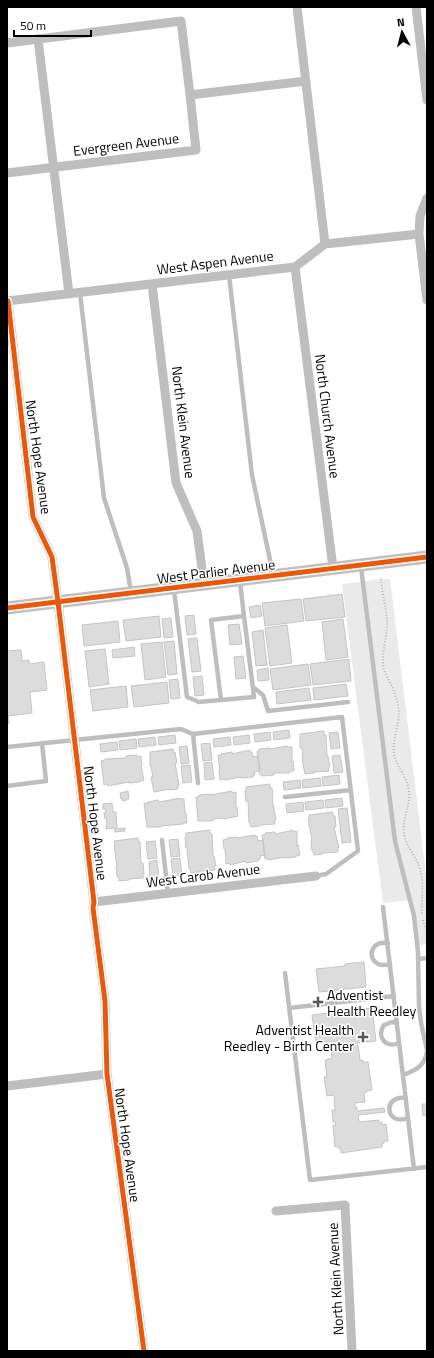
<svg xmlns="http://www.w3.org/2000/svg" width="434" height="1358" viewBox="0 0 434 1358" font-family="'Titillium Web',sans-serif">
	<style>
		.green { fill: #eaeaea }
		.building { fill: #dcdcdc; stroke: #c5c5c5 }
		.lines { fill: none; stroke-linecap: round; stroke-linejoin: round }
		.path { stroke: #b8b8b8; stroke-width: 2; stroke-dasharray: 1 2; stroke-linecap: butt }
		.lane { stroke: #bebebe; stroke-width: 4.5 }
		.street { stroke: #bebebe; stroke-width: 9 }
		.secondary { stroke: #c1c1c1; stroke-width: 13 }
		.cycleway-casing { stroke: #fff; stroke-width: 8 }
		.cycleway { stroke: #e8590c; stroke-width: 5 }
		.poi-dot { fill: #595959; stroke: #fff; stroke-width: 1.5 }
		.labels { text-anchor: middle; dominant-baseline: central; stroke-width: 3; stroke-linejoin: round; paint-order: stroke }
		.street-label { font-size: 14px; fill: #000; stroke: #fff }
		.poi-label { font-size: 14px; fill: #000; stroke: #fff; text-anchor: start }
	</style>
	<rect width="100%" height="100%" fill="#fff"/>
	<!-- green -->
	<path class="green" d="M381 579H390L427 883V944L418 945 411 900 383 903 342 584Z"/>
	<!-- building -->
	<path class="building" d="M342 594 345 617 306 621 303 599Z
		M301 599 304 621 265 626 262 603Z
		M260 605 262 616 251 618 249 607Z
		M194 615 196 634 187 635 185 616Z
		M159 616 161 637 126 641 123 620Z
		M171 618 173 637 164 638 162 619Z
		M343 619 348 657 326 660 322 622Z
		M118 621 120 642 84 646 82 625Z
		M239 624 242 644 230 645 228 625Z
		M287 625 292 663 270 666 265 628Z
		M263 630 267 665 256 666 252 632Z
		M197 638 201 671 192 672 188 639Z
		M174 641 177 674 168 675 164 642Z
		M162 642 166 677 145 680 141 644Z
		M134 647 135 656 113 658 112 650Z
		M105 649 109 684 89 687 85 651Z
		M21 650 22 661 29 660V664L44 662 47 690 30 692 32 713 8 716 9 723H7V651Z
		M243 656 246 678 236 679 234 657Z
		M349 659 351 681 313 685 310 664Z
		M308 664 311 685 273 690 270 669Z
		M268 668 269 680 258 681 257 670Z
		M202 676 204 695 195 696 193 677Z
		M178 679 180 698 171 699 169 680Z
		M167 682 169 703 134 707 131 686Z
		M346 684 348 696 314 700 313 688Z
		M126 686 128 707 93 711 90 690Z
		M309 688 311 700 277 704 276 692Z
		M289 730 290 738 274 740 273 732Z
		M324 731V735H326L327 756H328L330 767H328L329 771 314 772V773L305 774 302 759H303L302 748H300V734Z
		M270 732 271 740 255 742 254 734Z
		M338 732 340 748 331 749 329 733Z
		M175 735 176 743 159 745 158 737Z
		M249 735 250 743 234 745 233 737Z
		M155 737 156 745 139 747 138 739Z
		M230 737 231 745 214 747 213 739Z
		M136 739 137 748 120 750 119 741Z
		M117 742 118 750 101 752 100 744Z
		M210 743 212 760 203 761 201 744Z
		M187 746 189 763 181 764 179 747Z
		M287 746 288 747H292V762L293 761 294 771H290V773H274V775L262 776V774L260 775 257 751H260L259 749 270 748V749Z
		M173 749 174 753 175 752 177 763H175L179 785H178V789L169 790V789L154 792 151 777H153L151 766H150V752Z
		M250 750V752H252L253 757 258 756 260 771 254 772 255 775 253 776V777L241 778V777L225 780 224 779 220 780 219 770H220L218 755H222L221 754 232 752V754Z
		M137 755V757L141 756 142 766H141L144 780 140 781V782L129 783V782L108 786 107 784 104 785 101 761 105 760V759L126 758V756Z
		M340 755 343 772 334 773 332 756Z
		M212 762 214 779 205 780 204 763Z
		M190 765 192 782 183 783 181 766Z
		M339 775 340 784 323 786 322 777Z
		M320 778 321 786 303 788 302 780Z
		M300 780 301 788 284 790 283 782Z
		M270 784V788H272L273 798H272L276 820H274L275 824 260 825V826L251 827 250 823H249L248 801 246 802 245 791H246V787Z
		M128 791 129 799H127V800L123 801V799H121L120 793Z
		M232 791V793L236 792V807H237L238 816 224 819V818L213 819V821H198L196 797H199V795L210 794V795Z
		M180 798V799H184L185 813H186L187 823H183V824L161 826V827H147L144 803H148V802L158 800 159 802Z
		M342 798 343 806 326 808 325 800Z
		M323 800 324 808 306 810 305 802Z
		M303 802 304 811 287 813 286 804Z
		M112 803 113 812H116L117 829 125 828V831L115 832 114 828 106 829 107 819H105L104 813H106L105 809H103V804Z
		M347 808 351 842 342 843 338 809Z
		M333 812V816H335L336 827H334L339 848H337L338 852 323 853V854L314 855 313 851H312L311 841 312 840 308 819H309V815Z
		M210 830V834H212L213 856H214L216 866H214L215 870 200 871V872L191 873 190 869H189L187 848H186L185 837H186V833Z
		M293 830V832L297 831V846L298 845 300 855 296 856V857L285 858V857L268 860 267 859H265L262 835H265V833L275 832 276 834Z
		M255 835V836H257L258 841 263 840 265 855 260 856V859L258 860V861L246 863V861L230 865V863L226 864 225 849H224L223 840 227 839V838L237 837V838Z
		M138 838 139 842 140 841 141 863H143L144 874H143V878L129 879V880L119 881V877H117L116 866H117L114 845 115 844 114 841Z
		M178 839 180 856 171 857 169 840Z
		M155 841 157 858 148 859 146 842Z
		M180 858 182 875 173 876 171 859Z
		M157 860 159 878 150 879 149 862Z
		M364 962 366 987 319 992 316 969 345 966V964Z
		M372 1008 376 1041 350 1044 351 1046 358 1045 360 1060H363V1062H368L372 1090 367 1091V1092L364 1093 365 1102 355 1103V1108L357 1107V1111L384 1108 385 1112 358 1115 359 1122 379 1120V1123L382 1122V1125L386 1124 388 1141H384V1143L382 1144V1147L341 1153V1149H339V1147H335L333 1125H336L335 1122H333L332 1110H335L334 1095 327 1096 324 1077H327L325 1060 332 1058 331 1052 340 1051 338 1041 316 1043 312 1015Z
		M422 1104H427V1115L423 1116Z"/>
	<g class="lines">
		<!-- path -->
		<path class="path" d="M381 579C382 594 387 609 387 624 387 637 382 651 383 664 383 672 390 681 393 689 396 696 398 704 399 712 399 727 392 740 394 754 396 766 407 776 409 791 411 806 402 819 404 833 405 845 415 855 419 866 425 883 421 897 422 914
			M423 920 427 932"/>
		<!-- lane -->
		<path class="lane" d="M229 275 252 475 273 574
			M80 293 104 498 127 568 131 592
			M361 567 395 841 414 916 418 952 419 1007 421 1023 427 1050
			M240 582 244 616 211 620 221 700 254 697 244 616
			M174 590 187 697 199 702 221 700
			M253 687 263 695 268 711 348 702
			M193 734 198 783
			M7 747 181 729 193 734 342 717 358 851 326 874 316 876
			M7 786 46 781 42 743
			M285 797 351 790
			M162 840 168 894
			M383 907 414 1169
			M388 943C365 939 367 971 390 964
			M419 959 427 958
			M285 973 310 1180 427 1167
			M289 1008 394 996
			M397 1023 392 1022 384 1025C376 1037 386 1049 399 1043
			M403 1075C416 1070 425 1066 427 1051
			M406 1098C382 1094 385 1127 408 1118"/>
		<!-- street -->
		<path class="street" d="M297 7 325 244
			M416 7 427 100
			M38 39 69 294
			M7 43 181 21 190 95
			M7 173 196 150 190 95 306 81
			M427 198 420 216 419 234 427 300
			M295 267 333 568
			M152 284 176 483 197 531 204 584
			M7 301 295 267 325 244 419 234
			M8 301 33 517 52 557 58 602 94 902 93 908 105 1001 107 1074 144 1351
			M94 902 316 876
			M7 1086 107 1074
			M276 1211 345 1205 352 1351"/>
		<!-- secondary -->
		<path class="secondary" d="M7 608 427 557"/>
		<!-- cycleway casing -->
		<g class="cycleway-casing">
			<path id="cycleway" d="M8 301 33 517 52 557 58 602 94 902 93 908 105 1001 107 1074 144 1351
				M7 608 427 557"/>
		</g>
		<!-- cycleway -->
		<use href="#cycleway" class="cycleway"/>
	</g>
	<!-- markers -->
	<g class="poi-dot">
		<path d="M316 996h4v4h4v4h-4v4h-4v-4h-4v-4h4z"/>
		<path d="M361 1031h4v4h4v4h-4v4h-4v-4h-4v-4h4z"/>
	</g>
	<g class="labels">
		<!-- street labels -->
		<g class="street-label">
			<text transform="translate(126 144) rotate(-7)">Evergreen Avenue</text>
			<text transform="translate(215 262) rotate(-7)">West Aspen Avenue</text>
			<text transform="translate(328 416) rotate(83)">North Church Avenue</text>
			<text transform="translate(184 422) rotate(83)">North Klein Avenue</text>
			<text transform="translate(39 457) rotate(82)">North Hope Avenue</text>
			<text transform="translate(216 571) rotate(-7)">West Parlier Avenue</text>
			<text transform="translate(96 823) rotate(83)">North Hope Avenue</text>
			<text transform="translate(203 875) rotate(-7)">West Carob Avenue</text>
			<text transform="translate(128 1145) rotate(82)">North Hope Avenue</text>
			<text transform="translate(335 1279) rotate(-93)">North Klein Avenue</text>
		</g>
		<!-- poi labels -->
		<g class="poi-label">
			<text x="327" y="994">Adventist<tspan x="327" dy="16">Health Reedley</tspan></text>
			<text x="354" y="1029" text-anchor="end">Adventist Health<tspan x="354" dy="16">Reedley - Birth Center</tspan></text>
		</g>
	</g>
	<!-- border -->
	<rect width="434" height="1358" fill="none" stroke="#000000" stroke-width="16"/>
	<!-- north arrow -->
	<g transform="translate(402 32) rotate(353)" stroke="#ffffff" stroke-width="3" paint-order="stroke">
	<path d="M0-3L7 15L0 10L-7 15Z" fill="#000000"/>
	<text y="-6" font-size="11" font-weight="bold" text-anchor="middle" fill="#000000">N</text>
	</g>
	<!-- scale -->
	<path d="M14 30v6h77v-6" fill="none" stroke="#000000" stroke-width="2"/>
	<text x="20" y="30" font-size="12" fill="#000000" stroke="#ffffff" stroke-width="3" paint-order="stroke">50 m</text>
</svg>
